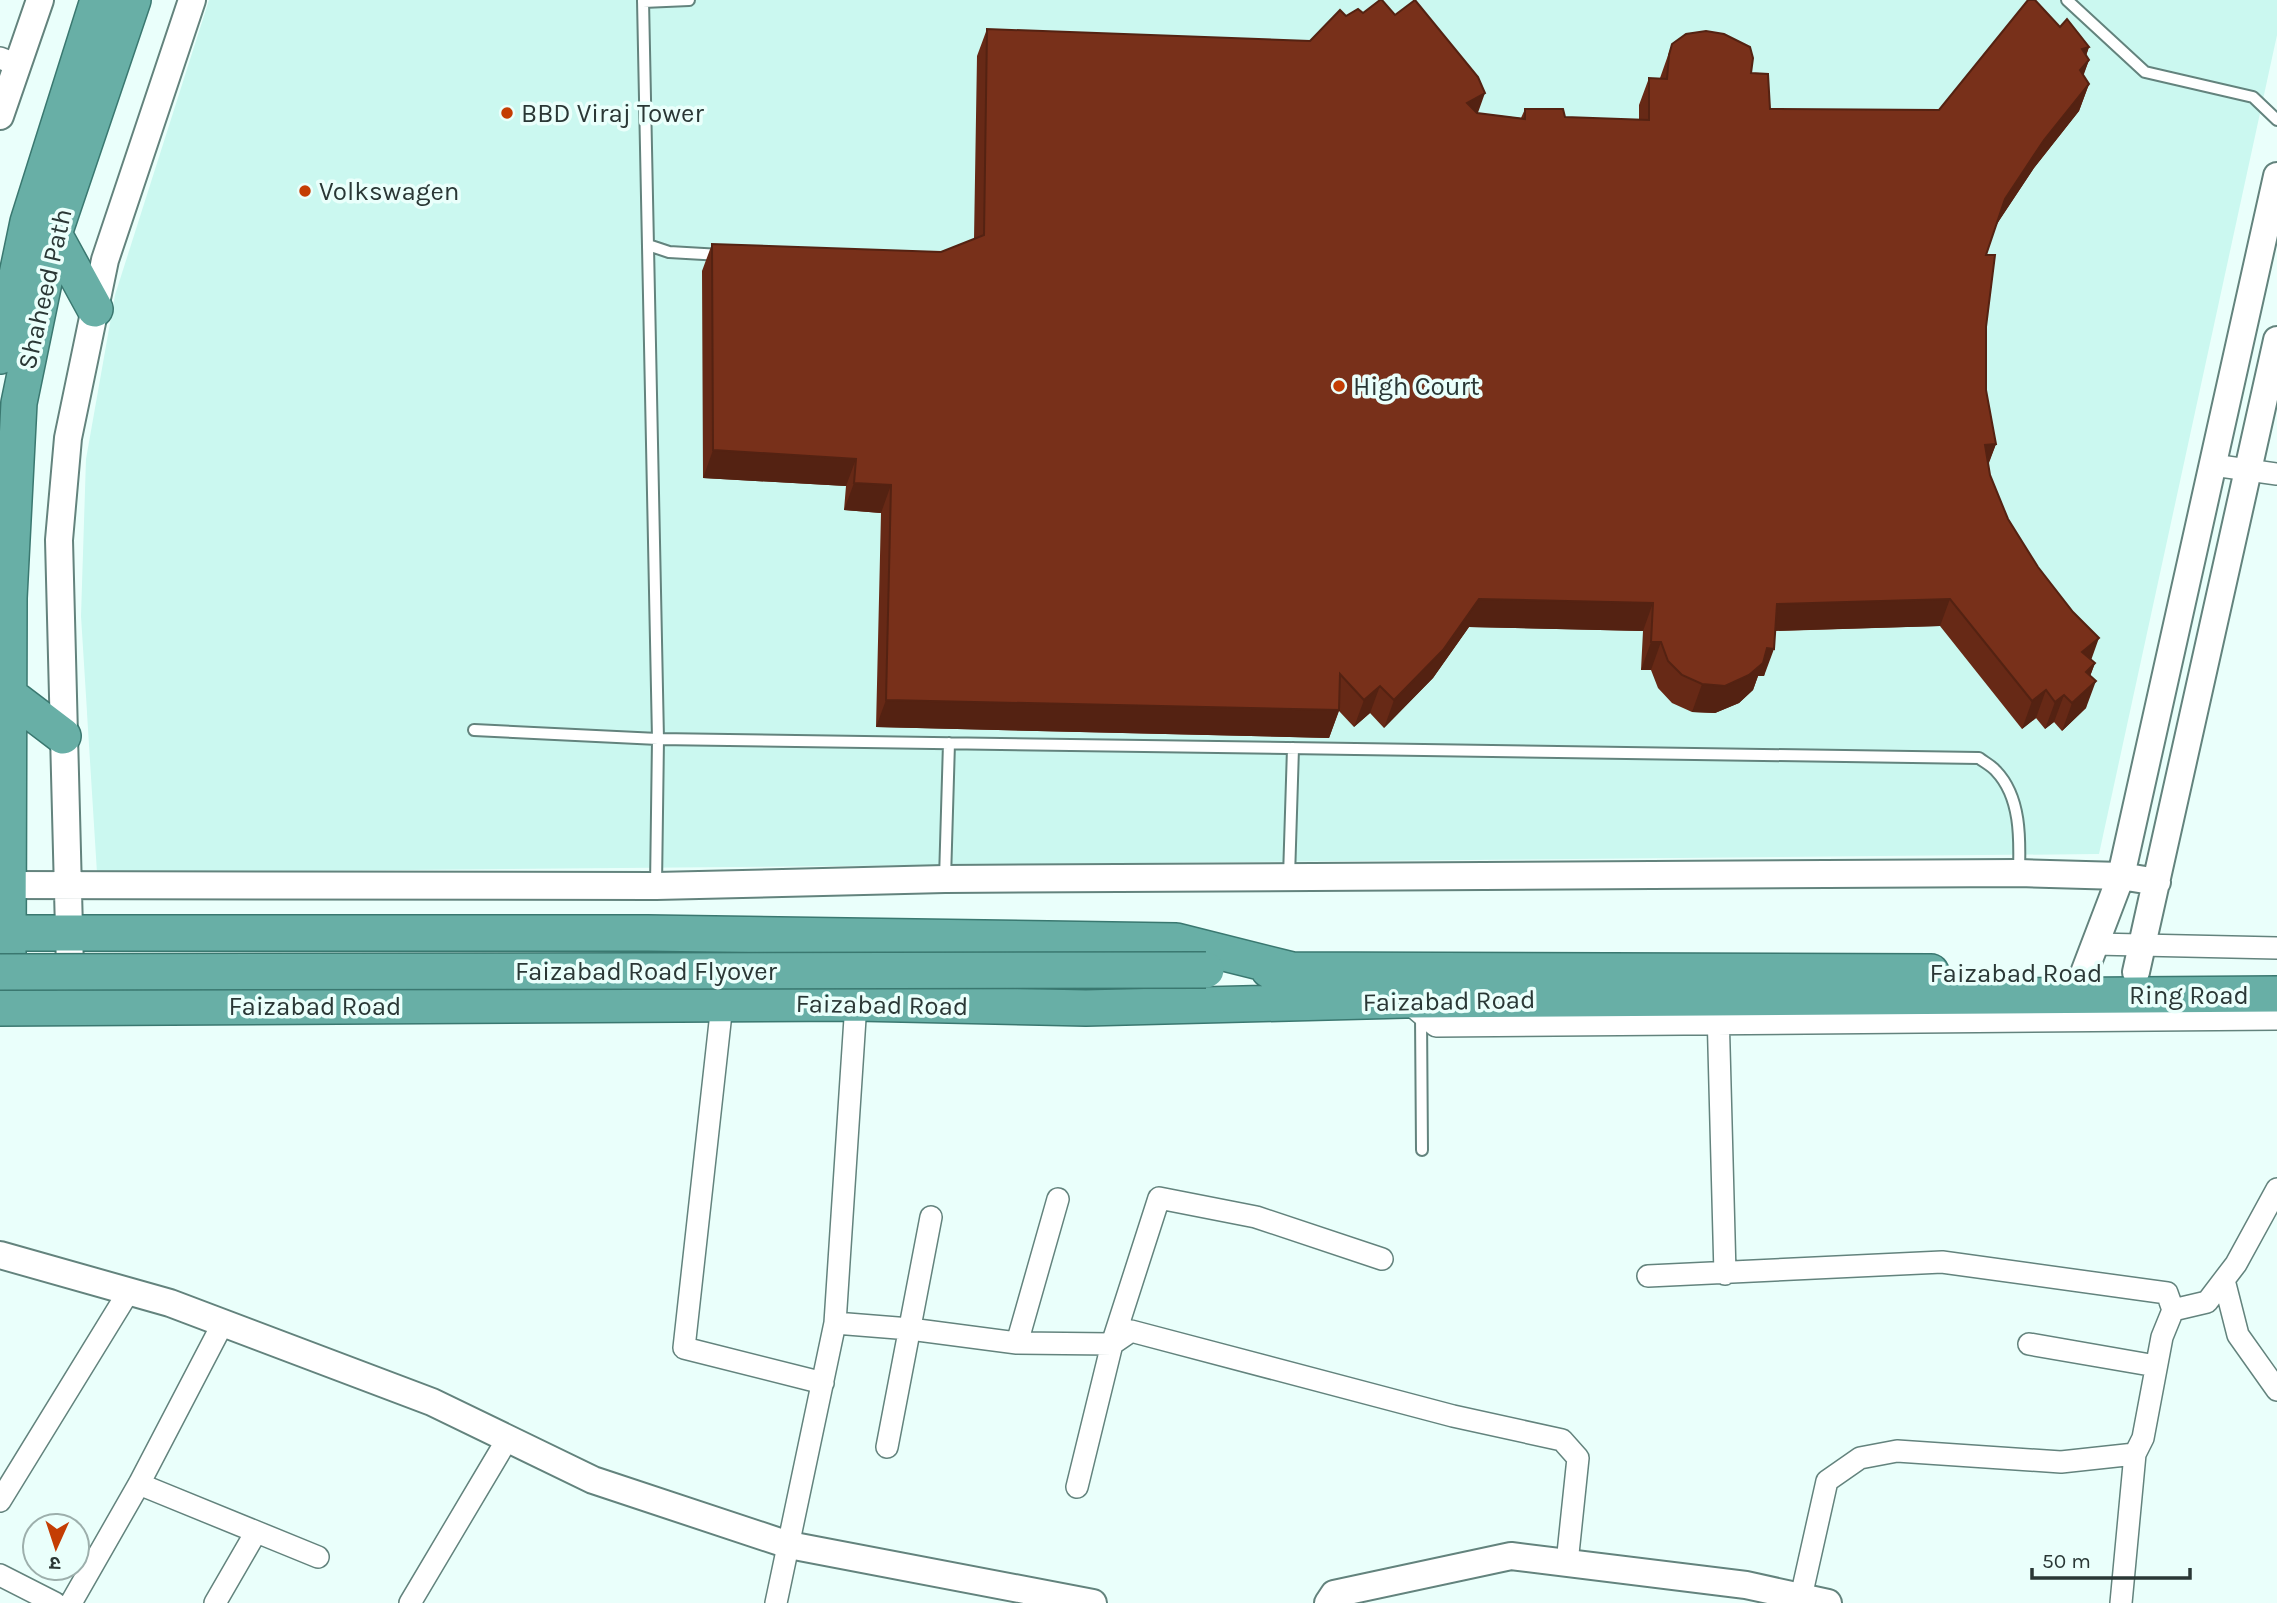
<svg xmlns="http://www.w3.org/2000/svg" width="2277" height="1603" viewBox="0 0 2277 1603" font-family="Karla,'Noto Sans Devanagari',sans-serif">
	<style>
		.built { fill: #cbf8f0 }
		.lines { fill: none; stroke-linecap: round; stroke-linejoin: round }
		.service-casing { stroke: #63837d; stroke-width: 14 }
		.minor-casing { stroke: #63837d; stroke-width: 24 }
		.tertiary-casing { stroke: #63837d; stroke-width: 30 }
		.trunk-casing { stroke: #3a7870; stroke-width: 38 }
		.service { stroke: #fff; stroke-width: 10 }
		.minor { stroke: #fff; stroke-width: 21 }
		.tertiary { stroke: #fff; stroke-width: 26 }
		.trunk { stroke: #68afa6; stroke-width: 35 }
		.trunk-bridge-casing { stroke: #3a7870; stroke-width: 38; stroke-linecap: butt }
		.trunk-bridge { stroke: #68afa6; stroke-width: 35 }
		.wall { fill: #672916 }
		.shaded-wall { fill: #542212 }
		.building { fill: #78301a; stroke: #542212; stroke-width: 2 }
		.poi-dot { fill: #c43d03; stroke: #eafffb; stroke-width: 2.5 }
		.labels { text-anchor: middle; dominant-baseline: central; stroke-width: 7; stroke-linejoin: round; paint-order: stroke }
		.poi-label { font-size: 26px; fill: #2a3735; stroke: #eafffb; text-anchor: start }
		.street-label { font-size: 26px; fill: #2a3735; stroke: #eafffb }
	</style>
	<rect width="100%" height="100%" fill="#eafffb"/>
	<!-- built -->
	<path class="built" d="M209 0H2277V35L2099 854 97 873 81 616 86 459 115 295Z"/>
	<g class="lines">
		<!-- service casing -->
		<g class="service-casing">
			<path id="service" d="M643 0 658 739 656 886
				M2067 0 2145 72 2253 97 2277 120
				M643 2 689 0
				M648 245 669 252 721 255
				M474 730 658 739 1979 758C1984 762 1992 766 1996 771 2021 797 2020 839 2019 871
				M1289 877 1293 748
				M945 879 949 743
				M1421 1016 1422 1150"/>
		</g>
		<!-- minor casing -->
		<g class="minor-casing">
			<path id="minor" d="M0 58 18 65
				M2213 465 2277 474
				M2095 944 2277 948
				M1405 1000 1436 1026 2277 1019
				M722 1004 684 1348 823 1383
				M1718 1010 1725 1274
				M1648 1276 1942 1262 2167 1293 2173 1310 2162 1337 2143 1438 2135 1454 2121 1603
				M2224 1280 2238 1335 2277 1390
				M2173 1310 2207 1302 2236 1264 2277 1189
				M835 1323 910 1329 1017 1343 1112 1344 1159 1198 1256 1217 1382 1259
				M1017 1343 1058 1199
				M2029 1344 2156 1366
				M887 1447 931 1217
				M139 1484 318 1557
				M1077 1487 1112 1344 1131 1331 1453 1416 1562 1440 1578 1458 1567 1563
				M0 1501 129 1291
				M0 1575 55 1603
				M1801 1597 1827 1481 1860 1458 1897 1451 2061 1462 2135 1454
				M71 1603 139 1484 223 1323
				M215 1603 256 1532
				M410 1603 508 1438
				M776 1603 835 1323 856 1003"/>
		</g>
		<!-- tertiary casing -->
		<g class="tertiary-casing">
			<path id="tertiary" d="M0 116 40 0
				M0 885 656 886 945 879 2019 873 2121 876 2157 882
				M2136 972 2277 340
				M2084 973 2121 876 2277 176
				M71 1008 59 540 68 438 105 260 192 0
				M0 1255 170 1303 432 1402 593 1480 789 1545 1093 1603
				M1328 1603 1334 1594 1511 1556 1746 1585 1828 1603"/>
		</g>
		<!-- trunk casing -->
		<g class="trunk-casing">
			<path id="trunk" d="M54 234 95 309
				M0 356 28 222 98 0
				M9 695 63 736
				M0 933H648L1176 941 1292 970
				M8 956 9 598 19 403 54 234 133 0
				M1269 970 1931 972
				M0 1008 856 1003 1086 1008 1405 1000 2277 994"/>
		</g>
		<!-- service -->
		<use href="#service" class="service"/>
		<!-- minor -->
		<use href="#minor" class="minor"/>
		<!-- tertiary -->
		<use href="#tertiary" class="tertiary"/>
		<!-- trunk -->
		<use href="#trunk" class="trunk"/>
		<!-- trunk-bridge casing -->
		<g class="trunk-bridge-casing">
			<path id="trunk-bridge" d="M0 972 1206 970"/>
		</g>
		<!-- trunk-bridge -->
		<use href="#trunk-bridge" class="trunk-bridge"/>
	</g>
	<!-- wall -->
	<path class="wall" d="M1346 16 1478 113 1521 118 1525 109 1565 117 1639 120V105L1649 78H1660L1672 44 1751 73 1770 109 1939 110 2060 27 2089 47 2086 56 2089 60 2083 75 2089 84 2079 111 2034 168 1996 225 1986 255V390L1996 444 1988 464 1990 475 2008 519 2091 660 2095 663 2090 676 2086 708 2062 731 2054 722 2045 729 2036 718 2022 729 1940 626 1775 631 1764 676H1758L1753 690 1739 703 1715 713 1692 712 1672 703 1658 688 1651 670H1641L1643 631 1469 627 1433 678 1384 728 1370 713 1354 727 1339 711 1329 738 876 727 881 513 844 510 846 486 703 478 702 271 712 244 941 252 974 239 977 56 987 29 1310 41Z"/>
	<!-- shaded-wall -->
	<path class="shaded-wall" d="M2089 47 2081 69 2089 60 2079 88 2082 49Z
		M2089 84 2079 111 2034 168 1995 227 2005 199 2044 140Z
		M1485 93 1475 121 1467 103Z
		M1996 444 1986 471 1985 445Z
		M713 450 856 459 846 486 703 478Z
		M854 483 891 485 881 513 844 510Z
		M1479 599 1653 603 1643 631 1469 627 1433 678 1384 728 1394 700Z
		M1950 599 1940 626 1767 631 1777 604Z
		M2099 638 2089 666 2082 652Z
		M1651 642H1661L1651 670H1641Z
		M1767 648 1774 649 1764 676H1758L1753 690 1739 703 1715 713 1692 712 1702 684Z
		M2095 663 2085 690 2096 681 2086 708 2062 731 2072 703 2086 672Z
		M1380 686 1370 713 1354 727 1364 700Z
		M2046 690 2036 718 2022 729 2032 701Z
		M2064 695 2054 722 2045 729 2055 702Z
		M886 700 1339 710 1329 738 876 727Z"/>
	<!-- building -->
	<path class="building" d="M1380 0H1382L1395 15 1415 0 1478 77 1485 93 1467 103 1477 113 1525 119V109H1563L1565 117 1649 120V78L1667 79 1669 55 1672 44 1686 34 1706 31 1724 34 1750 47 1753 58 1751 73 1768 74 1770 109 1939 110 2028 0H2035L2060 27 2067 19 2089 47 2082 49 2089 60 2080 70 2089 84 2044 140 2005 199 1986 255H1995L1986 327V390L1996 444 1985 445 1990 475 2008 519 2038 567 2073 612 2099 638 2082 652 2095 663 2086 672 2096 681 2072 703 2064 695 2055 702 2046 690 2032 701 1950 599 1777 604 1774 649 1767 648 1763 663 1749 675 1725 686 1702 684 1682 675 1668 661 1661 642H1651L1653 603 1479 599 1443 650 1394 700 1380 686 1364 700 1340 674 1339 710 886 700 891 485 854 483 856 459 713 450 712 244 941 252 984 235 987 29 1310 41 1340 10 1346 16 1358 9 1363 13Z"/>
	<!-- markers -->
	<g class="poi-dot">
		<circle cx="507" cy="113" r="7"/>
		<circle cx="305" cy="191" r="7"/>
		<circle cx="1339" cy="386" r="7"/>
	</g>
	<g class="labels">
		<!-- poi labels -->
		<g class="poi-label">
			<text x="521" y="113">BBD Viraj Tower</text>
			<text x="319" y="191">Volkswagen</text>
			<text x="1353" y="386">High Court</text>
		</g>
		<!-- street labels -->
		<g class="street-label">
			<text transform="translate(45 289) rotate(-77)">Shaheed Path</text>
			<text x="646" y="971">Faizabad Road Flyover</text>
			<text x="2016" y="973">Faizabad Road</text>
			<text x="2189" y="995">Ring Road</text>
			<text transform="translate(1449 1001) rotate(-1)">Faizabad Road</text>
			<text transform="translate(882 1005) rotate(1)">Faizabad Road</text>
			<text x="315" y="1006">Faizabad Road</text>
		</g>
	</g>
	<!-- north arrow -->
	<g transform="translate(56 1547) rotate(183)"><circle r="33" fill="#eafffb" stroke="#9dafac" stroke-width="2"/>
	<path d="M0-5L12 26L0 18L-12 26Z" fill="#c43d03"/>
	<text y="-10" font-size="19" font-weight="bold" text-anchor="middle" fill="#2a3735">उ</text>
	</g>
	<!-- scale -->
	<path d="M2032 1568v10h158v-10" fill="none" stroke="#2a3735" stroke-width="3.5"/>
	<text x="2042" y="1568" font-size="21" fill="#2a3735" stroke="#eafffb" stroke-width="5" paint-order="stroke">50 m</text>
</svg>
